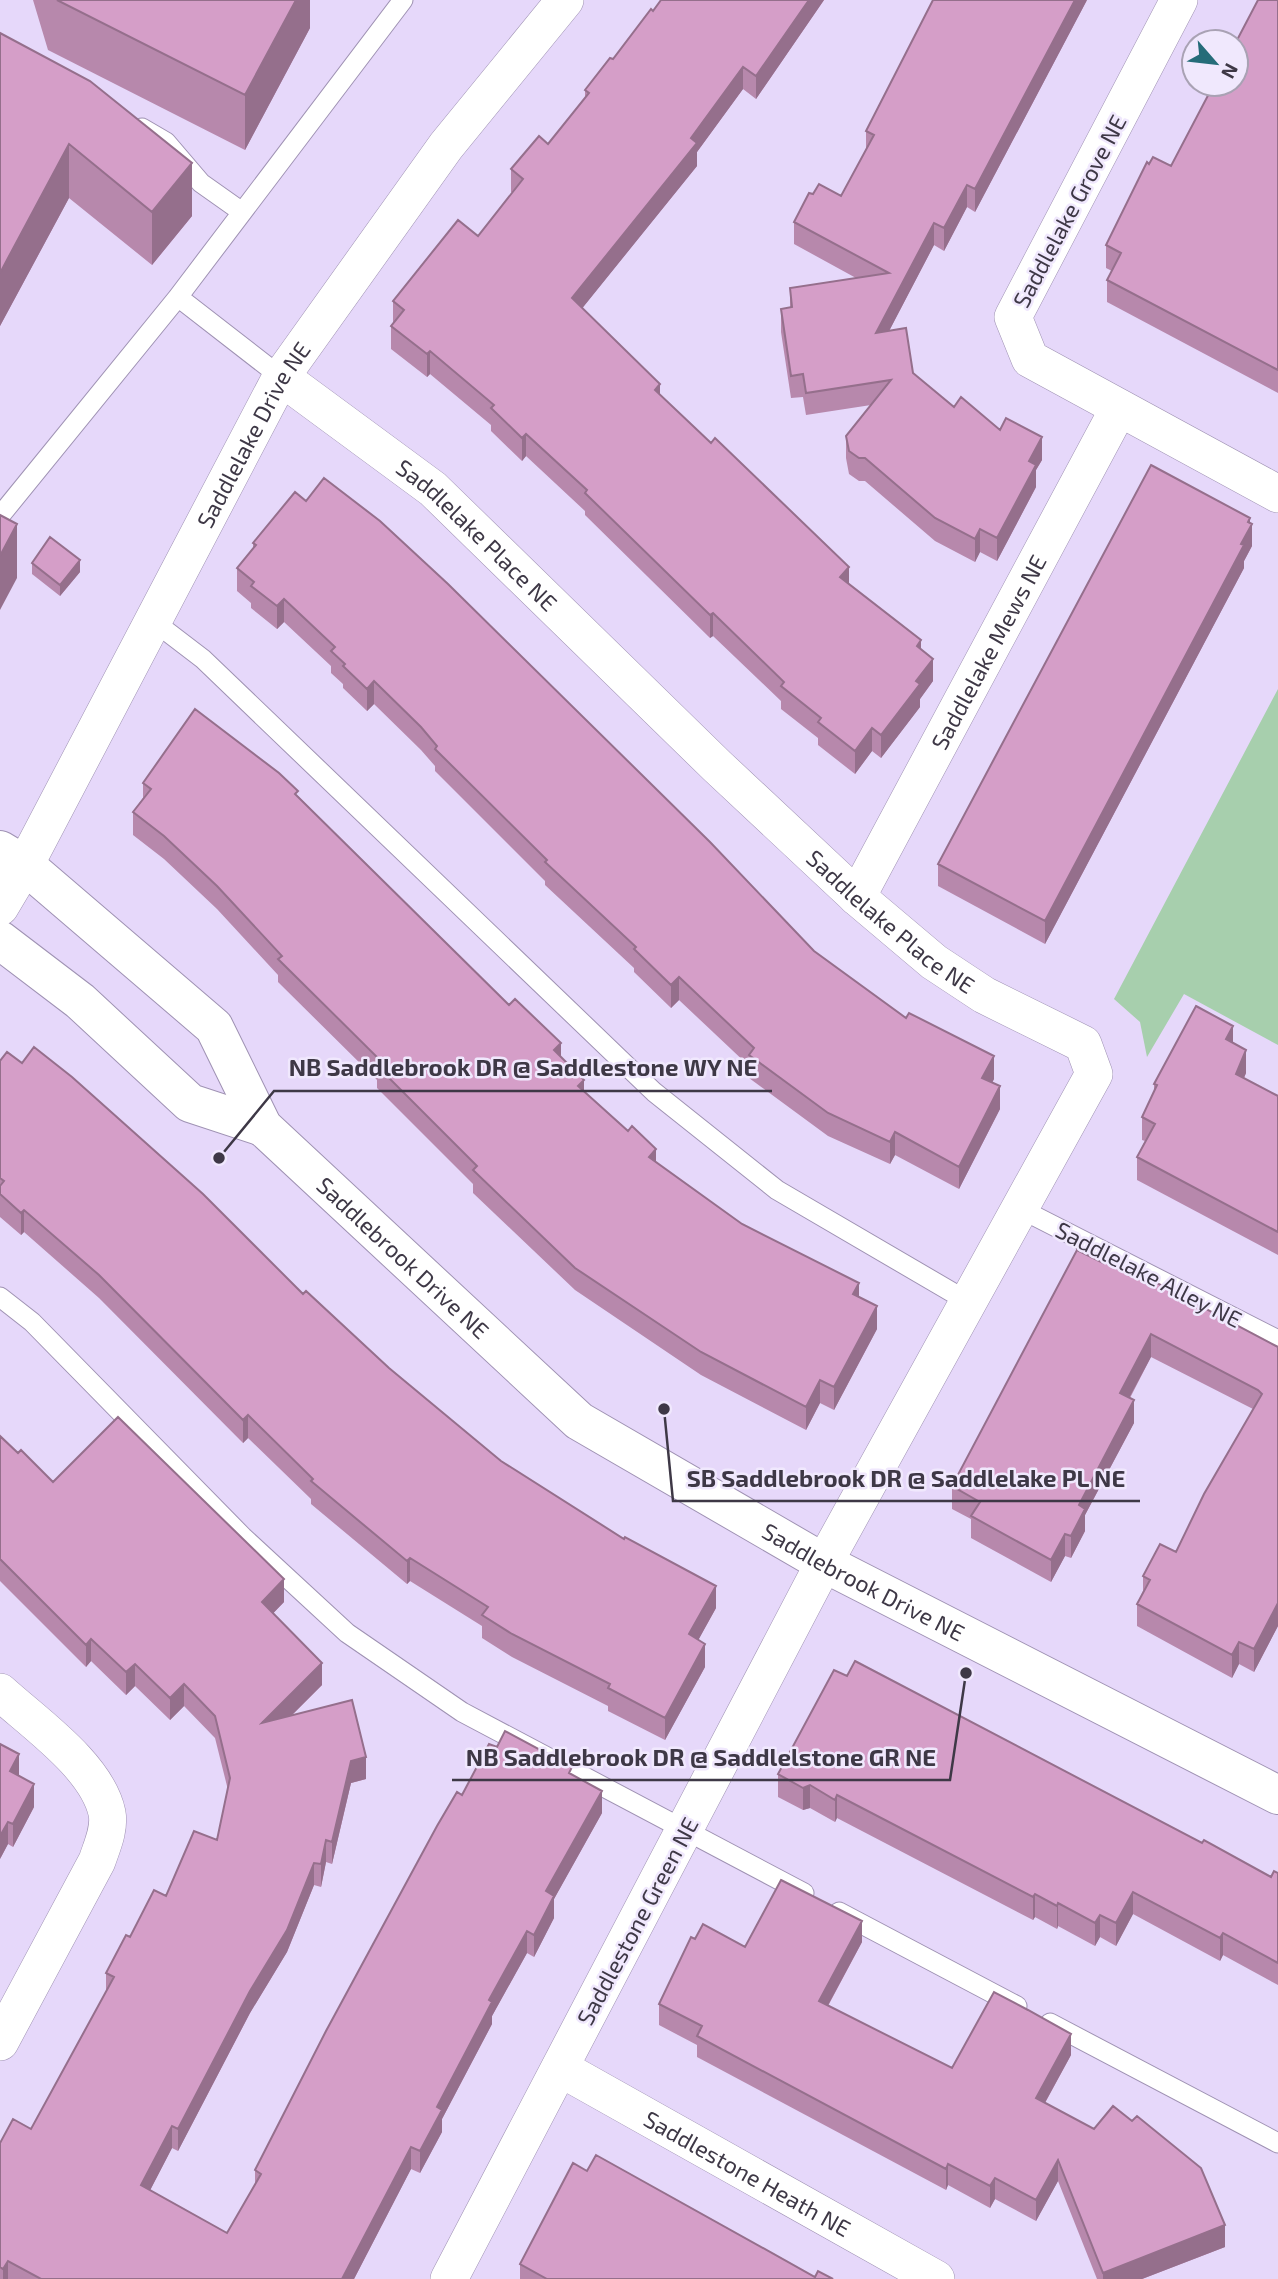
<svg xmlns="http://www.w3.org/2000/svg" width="1278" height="2279" viewBox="0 0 1278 2279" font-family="'Exo 2',sans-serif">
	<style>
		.green { fill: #a7cfad }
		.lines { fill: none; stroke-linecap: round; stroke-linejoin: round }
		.service-casing { stroke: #9f92b3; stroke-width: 21 }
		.minor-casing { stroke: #9f92b3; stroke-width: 38 }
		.tertiary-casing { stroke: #9f92b3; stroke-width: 40 }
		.service { stroke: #fff; stroke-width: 19 }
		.minor { stroke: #fff; stroke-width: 37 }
		.tertiary { stroke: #fff; stroke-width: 38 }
		.wall { fill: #b788ac }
		.shaded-wall { fill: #956f8c }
		.building { fill: #d59ec8; stroke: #956f8c; stroke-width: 2 }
		.labels { text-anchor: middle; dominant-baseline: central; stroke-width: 5; stroke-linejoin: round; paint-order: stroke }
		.street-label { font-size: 23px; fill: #3e3846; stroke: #f0e8fd }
		.leader { fill: none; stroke: #3e3846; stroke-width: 2.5 }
		.callout-dot { fill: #3e3846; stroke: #f0e8fd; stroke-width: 2.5 }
		.callout-label { font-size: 24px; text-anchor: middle; font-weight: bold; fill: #3e3846; stroke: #f0e8fd; stroke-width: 5; stroke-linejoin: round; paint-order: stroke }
	</style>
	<rect width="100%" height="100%" fill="#e6d8fa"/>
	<!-- green -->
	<path class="green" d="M1278 689V1045L1184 994 1147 1057 1140 1022 1114 999Z"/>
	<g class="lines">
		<!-- service casing -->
		<g class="service-casing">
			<path id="service" d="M142 128 166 142 201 183 242 212
				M178 297 281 377
				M0 516 178 297 403 0
				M152 620 203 659 654 1092 777 1190 967 1301
				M1019 1208 1278 1340
				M0 1297 32 1322 243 1537 347 1633 462 1712 804 1893
				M839 1912 1017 2006
				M1050 2023 1278 2143"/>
		</g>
		<!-- minor casing -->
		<g class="minor-casing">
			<g id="minor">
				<path d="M1179 0 1013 317 1030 359 1278 494"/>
				<path id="s1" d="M281 377 433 489 717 766 857 897 934 962 984 995 1083 1044 1094 1074 824 1563 449 2279"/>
				<path id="s2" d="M857 897 1119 408"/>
				<path id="s3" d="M0 907 25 865 281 377 446 146 565 0"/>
				<path d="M0 1692C34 1723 97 1766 107 1813 110 1829 102 1846 97 1861L0 2042"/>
				<path id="s4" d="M560 2068 936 2279"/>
			</g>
		</g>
		<!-- tertiary casing -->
		<g class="tertiary-casing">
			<g id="tertiary">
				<path id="s5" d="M0 850 25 865 214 1027 263 1127 579 1421 824 1563 1278 1795"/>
				<path d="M0 940 80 1001 190 1103 263 1127"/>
			</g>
		</g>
		<!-- service -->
		<use href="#service" class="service"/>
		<!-- minor -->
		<use href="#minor" class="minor"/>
		<!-- tertiary -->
		<use href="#tertiary" class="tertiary"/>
	</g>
	<!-- wall -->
	<path class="wall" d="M33 0H310V28L245 150 48 50Z
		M661 0H824L756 99 743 89 697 152V166L582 308 660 395 849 584 921 649 933 681 920 699V707L881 758 872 751 855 774 818 745V738L781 709V701L713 636 710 638 585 515V511L526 456 522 461 491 431V425L430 374 427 377 391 349V326L393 323V301L478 236 513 193 511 192V169L548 144 585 99V90L613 59Z
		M1087 0 975 212 967 207 944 251 934 245 889 331 913 373 954 407 1000 430 1042 460 1036 470V487L997 561 980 552 975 562 935 541 865 481H859L849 474 846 458V436L871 405 806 415 803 397 791 398 781 332V309L790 308V288L856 278 794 244V222L813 194 841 196 866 149V131Z
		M1278 0V393L1107 302V280L1112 271 1106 268V245L1149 164 1171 166Z
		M0 33 192 216 152 265 69 198 0 326Z
		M1250 523 1252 546 1244 561V568L1045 944 938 886V864Z
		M253 543 906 1018 994 1079 992 1083 1000 1109 959 1189 895 1155 890 1164 828 1136 749 1078V1066L679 1000 671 1008 634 972V968L545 885V881L435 771V766L421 750 374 704 367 711 343 688V684L331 673V666L284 622 277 629 251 608V603L237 591V568L253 548Z
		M32 563 80 572 60 596 32 574Z
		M143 783 298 796 561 1057 584 1091 656 1162 742 1224 859 1297 877 1329 834 1410 820 1403 806 1430 701 1375 575 1290 473 1193V1184L377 1088V1080L278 982V975L217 909 164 859 133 835V812L143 798Z
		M1233 1043 1246 1073 1244 1078 1278 1096V1255L1137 1180V1157L1145 1141 1142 1140V1117L1154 1092V1084Z
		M0 1061 303 1294 389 1368 501 1461 716 1608 698 1640 705 1667 665 1740 608 1711V1706L512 1657 482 1638V1626L410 1581 407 1584 311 1504V1499L248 1438 243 1443 99 1298 24 1232 21 1235 0 1217Z
		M1103 1263 1278 1347V1626L1254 1672 1239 1664 1232 1678 1137 1626V1604L1143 1591V1576L1176 1552 1253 1409 1151 1357 1130 1398 1134 1423 1085 1515V1531L1071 1558 1065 1556 1051 1582 971 1538V1519L952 1509V1486Z
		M0 1436 18 1453 53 1482 284 1602 273 1613 322 1685 292 1715 366 1779 351 1783 332 1864 326 1862 321 1887 314 1885 287 1952 250 2013 178 2151 172 2148 150 2190 227 2233 255 2184V2170L462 1795 497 1747 572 1775 602 1813 554 1899V1918L534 1957 527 1953 492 2016V2024L442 2119V2132L420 2173 411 2169 354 2279H0V2143L31 2129 106 1992V1973L130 1937 217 1840 228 1790 215 1738 184 1706 170 1720 135 1686 126 1695 91 1661 86 1667 0 1581Z
		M847 1676 1202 1843 1271 1877 1278 1873V1985L1223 1955 1220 1961 1133 1914 1116 1946 1100 1937 1095 1946 1058 1926 1057 1929 1035 1917 1033 1920 837 1818 835 1822 810 1808 803 1810 778 1797V1774Z
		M19 1776 34 1807 13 1847 8 1844 0 1859Z
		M695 1939 745 1947 862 1942 828 2006 952 2068 1071 2055 1045 2103 1225 2247 1142 2279H1097L1058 2181 1036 2221 995 2199 990 2208 948 2185 946 2190 697 2057V2045L659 2025V2004Z
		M587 2171 815 2277 833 2279H520V2264Z"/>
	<!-- shaded-wall -->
	<path class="shaded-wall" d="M296 0H310V28L245 150V95Z
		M809 0H824L756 99V76Z
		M1075 0H1087L975 212V189Z
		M743 67V89L697 152V166L572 321V298Z
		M69 144V198L0 326V273Z
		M192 163V216L152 265V212Z
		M967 185V207L944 251V228Z
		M934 223V245L876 356V333Z
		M430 351V374L427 377V354Z
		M660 384V406L655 390Z
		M526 434V456L522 461V438Z
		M1042 437V460L1036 470V487L997 561V538L1029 461Z
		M1250 518V527L1252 524V546L1244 561V568L1045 944V921L1241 544Z
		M17 524V578L0 610V556Z
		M980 529V552L975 562V539Z
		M80 560V572L60 596V585Z
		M849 567V590L840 577Z
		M284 599V622L277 629V606Z
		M713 613V636L710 638V615Z
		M921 640V662L917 646Z
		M933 659V681L920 699V707L881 758V735L916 681Z
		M374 681V704L367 711V689Z
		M872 728V751L855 774V751Z
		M679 977V1000L671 1008V985Z
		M1233 1026V1049L1226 1039Z
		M561 1043V1066L554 1050Z
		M1246 1050V1073L1236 1096V1074Z
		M994 1056V1079L982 1101V1078Z
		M584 1080V1103L578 1086Z
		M1000 1086V1109L959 1189V1167Z
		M895 1132V1155L890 1164V1142Z
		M656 1149V1171L649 1157Z
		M24 1210V1232L21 1235V1213Z
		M859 1283V1306L853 1294Z
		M877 1306V1329L834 1410V1387Z
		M1151 1334V1357L1120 1415V1393Z
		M820 1380V1403L806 1430V1407Z
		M1134 1400V1423L1085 1515V1531L1071 1558V1536L1079 1505Z
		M248 1415V1438L243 1443V1420Z
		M1065 1534V1556L1051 1582V1560Z
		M410 1558V1581L407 1584V1561Z
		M284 1579V1602L262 1625V1602Z
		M716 1586V1608L689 1657V1634Z
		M1278 1603V1626L1254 1672V1649Z
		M91 1639V1661L86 1667V1645Z
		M1239 1642V1664L1232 1678V1655Z
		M705 1644V1667L665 1740V1718Z
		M322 1663V1685L262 1745V1723Z
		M135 1664V1686L126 1695V1672Z
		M184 1684V1706L170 1720V1698Z
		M19 1754V1777L10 1771Z
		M366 1757V1779L351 1783 332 1864V1842L351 1761Z
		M34 1784V1807L13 1847V1824Z
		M810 1785V1808L803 1810V1788Z
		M602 1791V1813L554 1899V1918L534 1957V1935L546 1891Z
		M837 1795V1818L835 1822V1800Z
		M8 1822V1844L0 1859V1836Z
		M326 1840V1862L321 1887V1864Z
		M314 1863V1885L287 1952 250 2013 178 2151V2129Z
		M1133 1892V1914L1116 1946V1923Z
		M1035 1894V1917L1033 1920V1897Z
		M1058 1903V1926L1057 1929V1906Z
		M1100 1915V1937L1095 1946V1923Z
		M862 1921V1942L819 2022V2001Z
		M527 1931V1953L492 2016V2024L442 2119V2132L420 2173V2151L437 2107 489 2000Z
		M1223 1933V1955L1220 1961V1938Z
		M1071 2034V2055L1036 2119V2098Z
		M172 2126V2148L141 2208V2185Z
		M411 2147V2169L354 2279H342Z
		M1058 2160V2181L1036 2221V2200Z
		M948 2164V2185L946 2190V2169Z
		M995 2178V2199L990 2208V2186Z
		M1225 2225V2247L1142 2279H1103V2273Z
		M8 2261V2279H3V2269Z"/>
	<!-- building -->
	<path class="building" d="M57 0H296L245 95Z
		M661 0H809L756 76 743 67 691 138 697 143 572 298 660 384 655 390 711 443 715 438 849 567 840 577 921 640 917 646 933 659 916 681 920 684 881 735 872 728 855 751 818 722 821 718 781 686 784 682 713 613 710 615 585 493 587 490 526 434 522 438 491 408 494 405 430 351 427 354 391 326 404 310 393 301 458 220 478 236 523 179 511 169 539 136 548 144 589 93 585 90 610 58 613 59 651 9 653 11Z
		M933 0H1075L975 189 967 185 944 228 934 223 876 333 906 328 913 373 954 407 961 397 1000 430 1006 418 1042 437 1029 461 1036 465 997 538 980 529 975 539 935 518 865 458H859L849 451 846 436 891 380 806 393 803 374 791 376 781 309 792 307 790 288 889 273 794 222 809 193 813 194 819 184 841 196 874 135 866 131Z
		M1258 0H1278V370L1107 280 1121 253 1106 245 1147 162 1149 164 1153 157 1171 166 1214 84H1236V42Z
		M0 33 90 81 192 163 152 212 69 144 0 273Z
		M1151 465 1250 518 1248 522 1252 524 1241 544 1244 545 1045 921 938 864Z
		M324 478 380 521 448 584 710 842 814 951 906 1018 909 1013 994 1056 982 1078 1000 1086 959 1167 895 1132 890 1142 828 1113 749 1055 754 1048 679 977 671 985 634 949 636 947 545 862 547 860 435 749 437 746 421 727 374 681 367 689 343 666 345 664 331 651 335 647 284 599 277 606 251 586 254 582 237 568 256 545 253 543 295 492 306 501Z
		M0 515 17 524 0 556Z
		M50 537 80 560 60 585 32 563Z
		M195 709 279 773 298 791 295 794 509 1005 515 999 561 1043 554 1050 584 1080 578 1086 628 1131 632 1126 656 1149 649 1157 742 1224 859 1283 853 1294 877 1306 834 1387 820 1380 806 1407 701 1352 575 1268 473 1170 477 1166 377 1066 381 1061 278 959 282 956 217 886 164 836 133 812 151 789 143 783Z
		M1196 1006 1233 1026 1226 1039 1246 1050 1236 1074 1278 1096V1232L1137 1157 1155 1124 1142 1117 1157 1085 1154 1084Z
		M34 1047 72 1077 203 1194 303 1294 306 1291 389 1368 501 1461 624 1539 625 1537 716 1586 689 1634 705 1644 665 1718 608 1688 610 1684 512 1634 482 1615 488 1607 410 1558 407 1561 311 1481 313 1479 248 1415 243 1420 99 1275 24 1210 21 1213 0 1194V1186L4 1181 0 1178V1061L7 1052 22 1063Z
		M1077 1250 1103 1263 1106 1256 1278 1347V1603L1254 1649 1239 1642 1232 1655 1137 1604 1150 1580 1143 1576 1160 1544 1176 1552 1204 1494 1262 1394 1258 1390 1151 1334 1120 1393 1134 1400 1079 1505 1085 1509 1071 1536 1065 1534 1051 1560 971 1516 980 1502 952 1486Z
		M118 1417 284 1579 262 1602 322 1663 262 1723 352 1700 366 1757 351 1761 332 1842 326 1840 321 1864 314 1863 287 1930 250 1991 178 2129 172 2126 141 2185 227 2233 261 2174 255 2170 326 2031 437 1826 457 1792 462 1795 489 1744 497 1747 505 1731 572 1767 569 1773 602 1791 546 1891 554 1896 534 1935 527 1931 489 2000 492 2002 437 2107 442 2110 420 2151 411 2147 342 2279H41L8 2261 3 2269 0 2267V2143L13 2119 31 2129 114 1977 106 1973 126 1935 130 1937 154 1890 166 1896 194 1831 217 1840 230 1778 215 1716 184 1684 170 1698 135 1664 126 1672 91 1639 86 1645 0 1559V1436L18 1453 21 1450 53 1482Z
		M855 1661 1202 1843 1204 1840 1271 1877 1274 1871 1278 1873V1963L1223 1933 1220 1938 1133 1892 1116 1923 1100 1915 1095 1923 1058 1903 1057 1906 1035 1894 1033 1897 837 1795 835 1800 810 1785 803 1788 778 1774 834 1670 847 1676Z
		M0 1744 19 1754 10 1771 34 1784 13 1824 8 1822 0 1836Z
		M781 1880 862 1921 819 2001 952 2068 994 1992 1028 2010 1071 2034 1036 2098 1094 2129 1113 2106 1132 2121 1137 2116 1201 2168 1225 2225 1103 2273 1058 2160 1036 2200 995 2178 990 2186 948 2164 946 2169 697 2036 702 2026 659 2004 691 1937 695 1939 703 1924 745 1947Z
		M596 2155 815 2277 818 2271 833 2279H547L520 2264 573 2163 587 2171Z"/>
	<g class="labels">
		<!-- street labels -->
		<g class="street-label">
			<text transform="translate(1069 211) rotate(-62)">Saddlelake Grove NE</text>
			<text stroke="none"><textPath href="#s3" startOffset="536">Saddlelake Drive NE</textPath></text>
			<text stroke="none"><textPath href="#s1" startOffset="252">Saddlelake Place NE</textPath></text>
			<text stroke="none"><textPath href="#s2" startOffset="278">Saddlelake Mews NE</textPath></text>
			<text stroke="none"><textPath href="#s1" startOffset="819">Saddlelake Place NE</textPath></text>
			<text stroke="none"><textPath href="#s5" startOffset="581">Saddlebrook Drive NE</textPath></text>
			<text transform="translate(1149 1274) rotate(27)">Saddlelake Alley NE</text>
			<text stroke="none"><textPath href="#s5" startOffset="1148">Saddlebrook Drive NE</textPath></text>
			<text transform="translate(637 1921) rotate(-62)">Saddlestone Green NE</text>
			<text stroke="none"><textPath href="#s4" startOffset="215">Saddlestone Heath NE</textPath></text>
		</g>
	</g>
	<!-- callouts -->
	<path class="leader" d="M219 1158L274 1091H772M664 1409L673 1501H1140M966 1673L950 1780H452"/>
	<g class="callout-dot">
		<circle cx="219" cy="1158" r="7"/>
		<circle cx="664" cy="1409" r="7"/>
		<circle cx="966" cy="1673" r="7"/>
	</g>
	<g class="callout-label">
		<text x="523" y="1076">NB Saddlebrook DR @ Saddlestone WY NE</text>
		<text x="906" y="1487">SB Saddlebrook DR @ Saddlelake PL NE</text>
		<text x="701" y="1766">NB Saddlebrook DR @ Saddlelstone GR NE</text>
	</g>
	<!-- north arrow -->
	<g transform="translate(1215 63) rotate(118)"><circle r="33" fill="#f0e8fd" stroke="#a9a2b4" stroke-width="2"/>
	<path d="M0-5L12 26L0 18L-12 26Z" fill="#256c79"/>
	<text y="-10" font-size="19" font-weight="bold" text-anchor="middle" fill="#3e3846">N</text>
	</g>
</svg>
